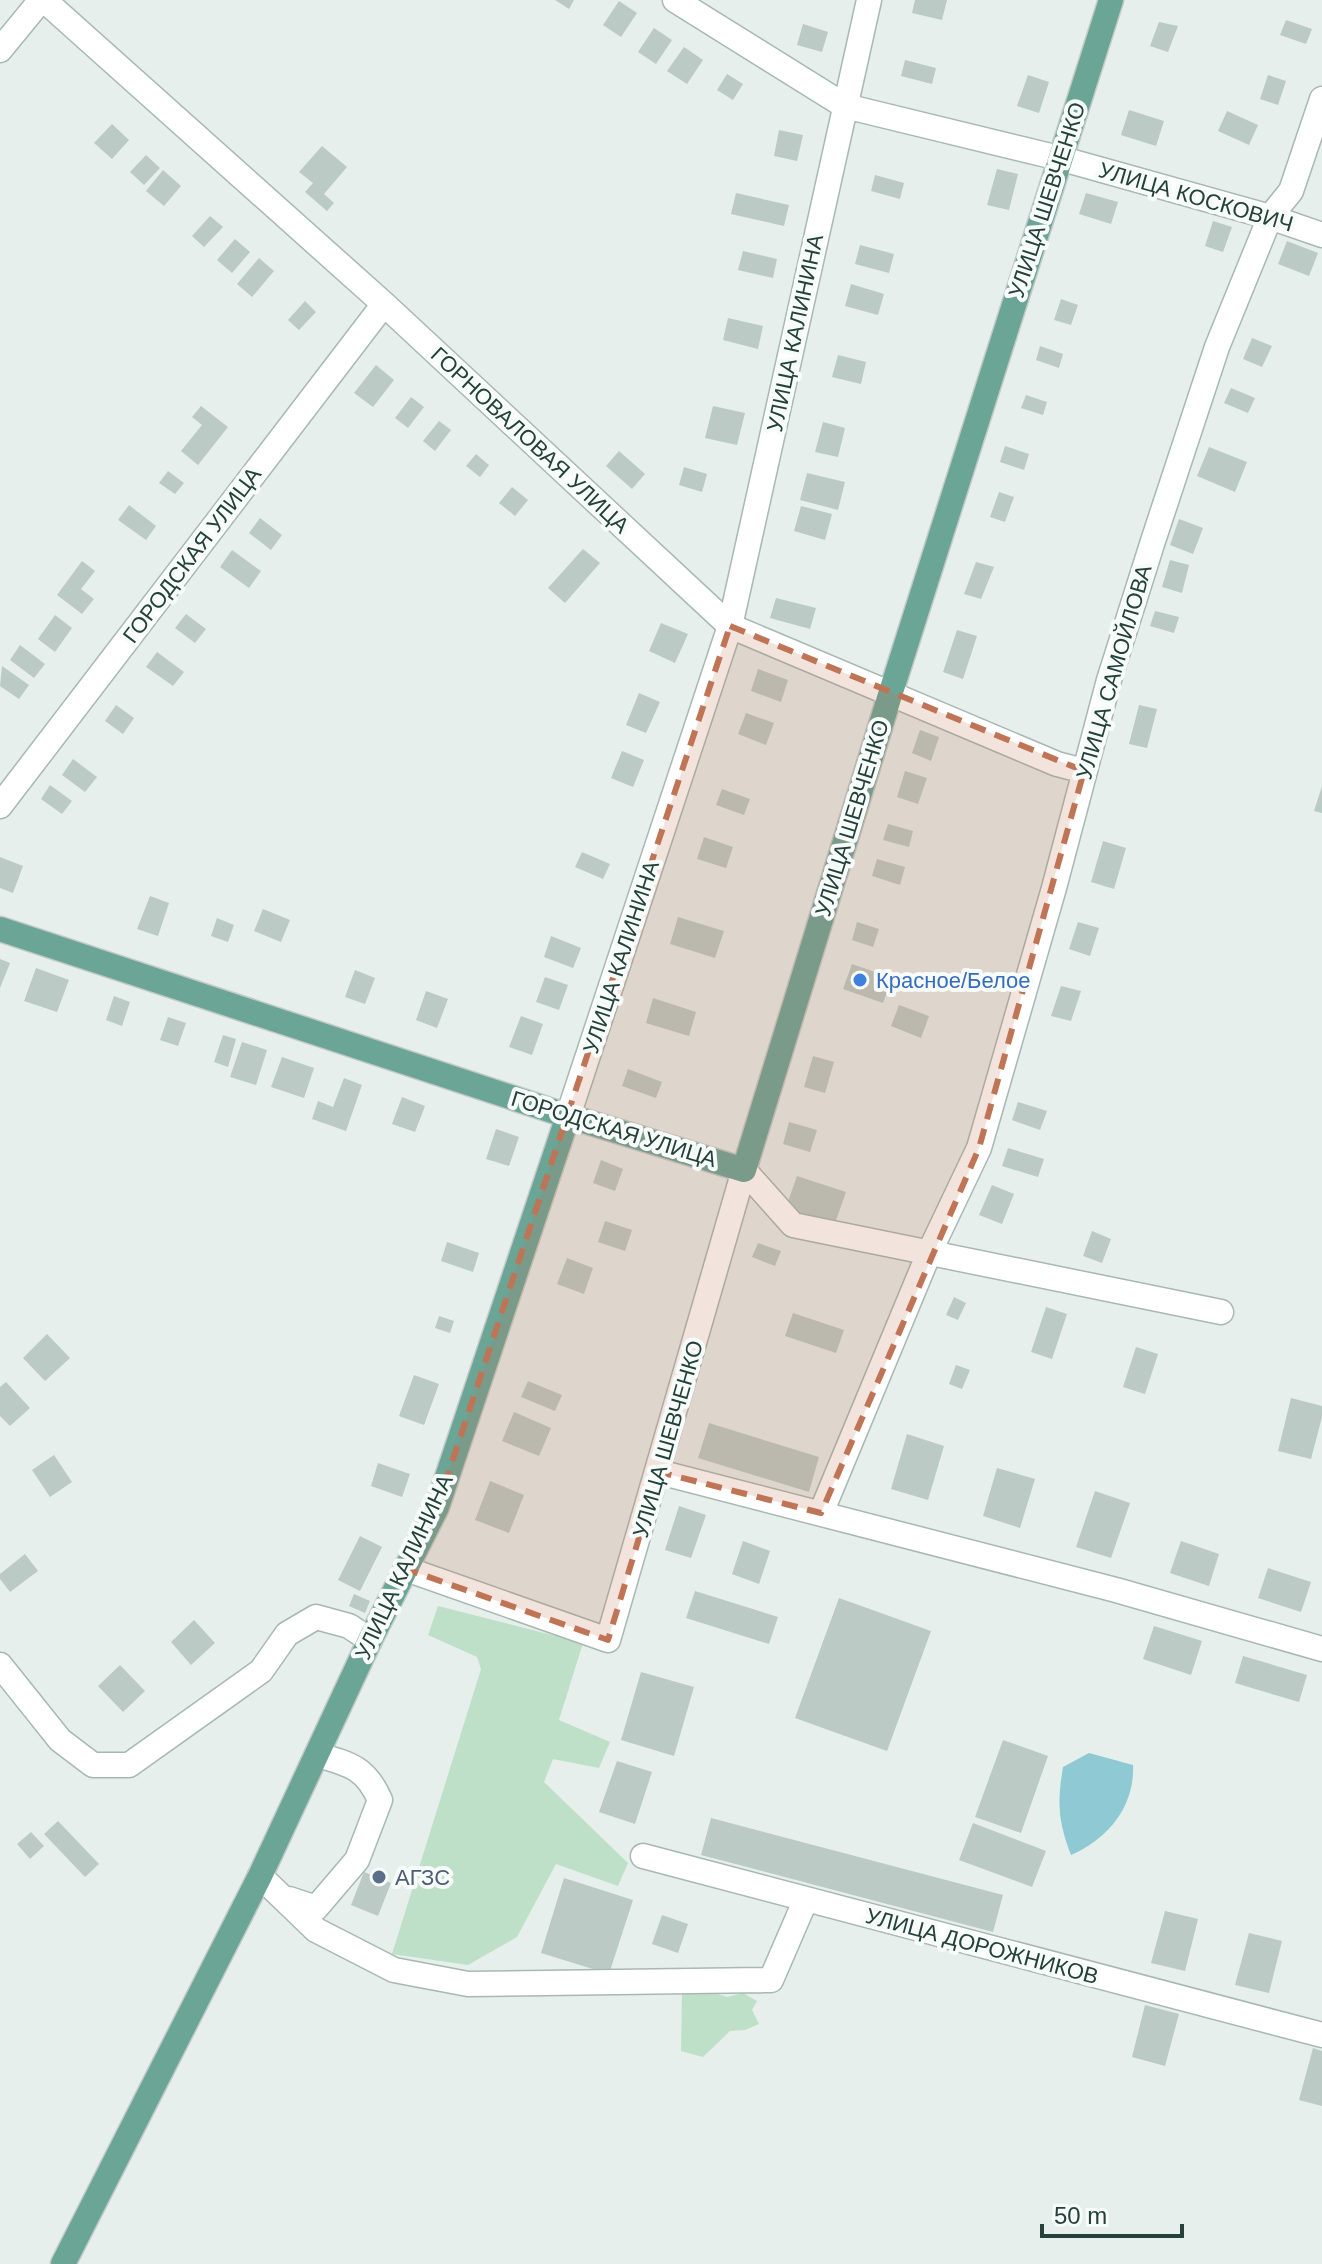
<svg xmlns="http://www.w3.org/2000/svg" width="1322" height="2264" viewBox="0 0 1322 2264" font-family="Helvetica,sans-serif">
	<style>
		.green { fill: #bfe0c8 }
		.water { fill: #8ec9d4 }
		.building { fill: #bbcac4 }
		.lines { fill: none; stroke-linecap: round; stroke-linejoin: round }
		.minor-casing { stroke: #a8b8b2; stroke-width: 27 }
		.major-casing { stroke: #c2cac8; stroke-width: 27 }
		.minor { stroke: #fff; stroke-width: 24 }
		.major { stroke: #6aa596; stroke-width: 24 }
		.marked { fill: #c07456; fill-opacity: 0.2; stroke: #c07456; stroke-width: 6; stroke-dasharray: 16 10; stroke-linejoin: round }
		.shop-dot { fill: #3f7fe0; stroke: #f7fbf9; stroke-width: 3 }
		.service-dot { fill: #5c6f8a; stroke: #f7fbf9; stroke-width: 3 }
		.labels { text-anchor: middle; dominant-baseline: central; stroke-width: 8; stroke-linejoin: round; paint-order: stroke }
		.street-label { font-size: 22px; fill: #24423a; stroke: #f7fbf9 }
		.shop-label { font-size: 22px; fill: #366cbe; stroke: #f7fbf9; text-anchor: start }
		.service-label { font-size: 22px; fill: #4e5e75; stroke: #f7fbf9; text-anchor: start }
	</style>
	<rect width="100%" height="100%" fill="#e6efeb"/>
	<!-- green -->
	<path class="green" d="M438 1606 583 1643 559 1720 610 1742 599 1768 553 1759 544 1782 628 1863 618 1886 556 1864 517 1937 468 1965 392 1954 481 1669 477 1657 428 1635Z
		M700 1988 727 1997 743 1993 757 2001 752 2010 759 2024 745 2030 730 2031 703 2057 681 2051 682 1991Z"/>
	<!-- water -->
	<path class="water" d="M1089 1753 1133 1765C1135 1806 1108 1839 1071 1855 1058 1821 1057 1803 1063 1767Z"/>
	<!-- building -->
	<path class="building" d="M555 0H574L569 9Z
		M915 0H947L942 20 912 13Z
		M619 1 637 13 621 37 603 25Z
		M1286 20 1312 29 1306 44 1280 35Z
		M1159 22 1178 26 1168 52 1150 46Z
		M803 24 828 32 822 52 797 45Z
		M654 28 672 40 656 64 638 52Z
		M684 47 703 60 687 84 667 71Z
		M905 60 936 68 932 84 901 76Z
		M727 74 743 84 733 100 717 90Z
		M1028 75 1049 82 1039 113 1017 106Z
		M1268 75 1286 81 1278 105 1260 99Z
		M1129 110 1164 121 1156 146 1121 135Z
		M1227 111 1258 125 1249 145 1218 131Z
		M112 124 129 140 112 159 94 143Z
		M779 130 803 135 797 161 774 156Z
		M322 146 347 167 324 194 334 203 327 211 305 192 313 183 299 172Z
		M146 155 160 168 144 185 130 172Z
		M997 169 1018 174 1009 210 987 205Z
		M163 170 181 186 164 206 146 191Z
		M875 175 904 183 900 199 871 191Z
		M736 193 789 205 784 226 731 214Z
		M1086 193 1118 202 1111 224 1079 214Z
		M210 216 223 227 204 247 192 236Z
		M1213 221 1232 227 1223 252 1205 246Z
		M235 239 250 252 232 273 217 260Z
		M1287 241 1318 253 1309 276 1278 264Z
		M860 245 894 254 889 273 855 264Z
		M743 251 777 259 773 278 738 270Z
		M259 258 274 271 252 297 237 284Z
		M851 284 884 294 878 315 845 306Z
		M1061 299 1078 305 1071 325 1054 320Z
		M305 301 316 312 299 330 288 320Z
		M728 318 763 326 758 349 723 340Z
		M1252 338 1272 346 1262 367 1243 359Z
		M1040 346 1063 354 1059 368 1036 360Z
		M838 355 866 362 861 384 832 377Z
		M376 365 394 380 373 407 354 393Z
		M1231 388 1255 398 1248 413 1224 403Z
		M1026 395 1047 402 1043 415 1021 408Z
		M411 397 424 407 408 428 395 418Z
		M201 406 228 427 198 465 181 451 202 425 192 417Z
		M713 406 745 413 737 445 705 438Z
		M439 421 451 430 435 451 423 441Z
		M823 422 845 428 838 457 815 452Z
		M1005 446 1029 454 1024 470 1000 462Z
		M1209 447 1247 462 1235 492 1197 476Z
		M619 451 645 474 632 489 606 466Z
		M476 454 489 465 480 477 466 466Z
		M684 467 707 474 702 492 679 485Z
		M168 471 184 483 175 494 159 483Z
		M807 473 845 482 838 510 800 500Z
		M512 487 528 500 515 516 499 503Z
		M999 492 1014 497 1005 522 990 517Z
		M129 505 156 526 146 540 118 520Z
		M801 506 832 514 825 540 794 531Z
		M260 518 282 535 271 550 249 533Z
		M1179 519 1203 528 1193 554 1170 545Z
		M583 549 600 563 565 603 548 588Z
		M232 550 261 571 249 588 220 567Z
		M1170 560 1189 565 1182 593 1162 587Z
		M82 561 95 571 81 589 94 599 82 614 57 595Z
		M976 562 994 567 981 599 964 594Z
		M776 598 816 608 810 629 770 618Z
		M1155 611 1179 617 1174 633 1150 626Z
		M186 614 206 629 195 643 175 628Z
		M55 615 72 628 55 652 38 639Z
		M661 623 688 634 675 663 649 651Z
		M957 630 977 636 963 679 943 672Z
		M20 645 45 664 34 678 10 660Z
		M157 652 184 672 173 686 146 667Z
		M2 666 29 685 19 699 0 686Z
		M758 669 788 680 781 702 751 691Z
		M639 693 660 702 646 733 626 725Z
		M116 705 134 718 123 734 105 721Z
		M1139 705 1157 709 1147 748 1129 744Z
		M746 713 774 723 766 745 738 734Z
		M920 730 939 737 931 761 912 753Z
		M622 751 644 760 633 787 611 778Z
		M73 759 97 777 85 792 62 775Z
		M905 771 927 778 918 804 897 797Z
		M50 785 72 801 62 814 41 799Z
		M1322 786V813L1314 811Z
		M722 789 750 799 744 815 716 805Z
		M888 824 913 831 909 847 883 840Z
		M704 837 733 847 726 868 697 859Z
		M1103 841 1126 848 1114 889 1091 882Z
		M582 852 610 864 603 879 575 867Z
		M0 857 23 866 13 893 0 888Z
		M877 859 905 867 900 885 872 876Z
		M150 896 169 903 158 936 137 929Z
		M263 909 290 920 281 942 254 931Z
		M678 917 724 931 715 958 670 944Z
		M217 918 234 925 228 942 211 936Z
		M857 922 879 929 873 947 852 940Z
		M1078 922 1099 928 1090 956 1069 949Z
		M551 936 581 948 573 968 544 957Z
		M0 959 10 963 0 988Z
		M852 964 892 978 883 1003 843 989Z
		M36 968 69 980 57 1012 24 1001Z
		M355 970 375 978 365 1004 345 997Z
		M545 977 568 985 559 1010 536 1002Z
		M1061 986 1081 991 1071 1021 1051 1016Z
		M426 991 448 999 437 1028 416 1020Z
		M114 996 130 1002 122 1026 106 1020Z
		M653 998 696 1012 689 1036 646 1023Z
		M899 1005 929 1016 921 1038 891 1026Z
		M521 1016 543 1024 532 1055 509 1047Z
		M168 1017 186 1023 178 1046 160 1040Z
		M223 1035 236 1039 228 1067 214 1062Z
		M242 1042 267 1050 256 1085 230 1077Z
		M813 1056 834 1062 825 1093 804 1087Z
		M282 1057 314 1068 304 1098 271 1087Z
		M628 1069 662 1082 656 1098 622 1086Z
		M344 1078 362 1085 346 1131 312 1119 318 1101 333 1107Z
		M402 1097 425 1106 415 1132 392 1124Z
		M1018 1102 1047 1111 1040 1130 1012 1120Z
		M789 1122 817 1130 810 1152 783 1144Z
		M496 1129 519 1137 509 1166 486 1159Z
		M1008 1148 1044 1159 1038 1177 1002 1166Z
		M601 1160 623 1169 615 1191 593 1183Z
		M797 1176 846 1192 834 1226 785 1210Z
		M992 1185 1014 1194 1002 1224 979 1215Z
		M605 1221 632 1230 625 1251 598 1242Z
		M1092 1231 1111 1239 1102 1263 1083 1256Z
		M447 1242 479 1253 473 1272 441 1261Z
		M758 1243 781 1251 775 1266 752 1257Z
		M567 1258 593 1268 584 1294 557 1284Z
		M954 1297 966 1303 958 1320 946 1315Z
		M1046 1307 1067 1314 1052 1359 1031 1352Z
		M793 1313 844 1330 836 1353 785 1336Z
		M439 1316 454 1321 450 1333 435 1328Z
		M47 1334 70 1358 45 1381 23 1358Z
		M1136 1347 1158 1354 1145 1394 1123 1387Z
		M956 1365 970 1370 962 1389 949 1384Z
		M414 1375 439 1384 424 1425 399 1416Z
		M528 1381 562 1395 555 1411 521 1397Z
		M6 1382 30 1408 10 1426 0 1416V1387Z
		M1291 1398 1322 1406V1417L1311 1459 1278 1451Z
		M514 1412 551 1428 539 1456 502 1441Z
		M709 1423 819 1457 809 1492 698 1458Z
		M907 1434 944 1446 928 1500 891 1489Z
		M54 1455 72 1482 50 1497 32 1470Z
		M378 1463 410 1474 402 1497 371 1486Z
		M997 1468 1035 1479 1020 1528 983 1516Z
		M490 1481 524 1495 509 1533 475 1520Z
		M1095 1491 1130 1503 1111 1558 1076 1547Z
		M679 1506 706 1515 691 1558 665 1550Z
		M360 1536 382 1547 360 1591 338 1580Z
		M743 1541 770 1551 759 1584 732 1574Z
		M1181 1541 1219 1554 1209 1586 1170 1573Z
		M25 1554 38 1571 10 1592 0 1579V1574Z
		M1268 1568 1311 1582 1301 1612 1258 1598Z
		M695 1591 778 1617 769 1644 686 1618Z
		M354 1594 370 1601 365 1613 349 1606Z
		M839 1598 931 1631 887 1751 795 1718Z
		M194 1620 215 1643 191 1665 171 1642Z
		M1154 1626 1202 1641 1191 1675 1143 1659Z
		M1243 1656 1307 1675 1299 1702 1235 1683Z
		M120 1665 145 1691 123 1712 98 1686Z
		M641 1672 694 1687 674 1756 621 1740Z
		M1003 1740 1048 1756 1021 1833 975 1817Z
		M617 1761 652 1772 635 1824 599 1812Z
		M711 1818 1003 1895 993 1932 701 1855Z
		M58 1821 99 1864 85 1877 44 1834Z
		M973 1823 1046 1851 1032 1887 959 1860Z
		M31 1832 44 1846 30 1859 17 1844Z
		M364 1872 391 1883 378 1916 351 1905Z
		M564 1878 633 1900 609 1974 541 1953Z
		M1165 1911 1198 1919 1185 1971 1151 1963Z
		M662 1915 688 1924 678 1953 652 1944Z
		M1249 1933 1282 1941 1269 1993 1235 1985Z
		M1145 2005 1179 2014 1165 2066 1132 2057Z
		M1313 2048 1322 2051V2106L1299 2100Z"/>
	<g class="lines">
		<!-- minor casing -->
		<g class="minor-casing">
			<path id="minor" d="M44 0 384 304 730 626 1057 764 1084 771
				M675 0 845 106 1059 158 1270 217 1322 235
				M0 50 41 0
				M0 806 384 304
				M568 1116 730 626 869 0
				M744 1170 793 1225 1221 1312
				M659 1472 1116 1590 1322 1649
				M821 1513 929 1253 979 1148 1054 888 1109 680 1153 541 1217 347 1270 217 1291 191 1322 99
				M406 1569 608 1640 744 1170
				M0 1665 60 1740 93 1765H129L261 1671 287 1634 316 1617 349 1626 370 1640
				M643 1856 1322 2035
				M260 1876 316 1930 394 1970 468 1984 771 1980 806 1899
				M289 1899 316 1908 357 1860 380 1800C366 1768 350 1764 318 1755"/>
		</g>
		<!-- major casing -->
		<g class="major-casing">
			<path id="major" d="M0 929 568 1116 744 1170 890 695 1111 0
				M63 2264 260 1876 370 1640 437 1507 568 1116"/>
		</g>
		<!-- minor -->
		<use href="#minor" class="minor"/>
		<!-- major -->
		<use href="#major" class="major"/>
	</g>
	<!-- marked area -->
	<path class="marked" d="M730 626 1084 771 979 1148 821 1513 659 1472 608 1640 406 1569 437 1507Z"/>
	<!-- markers -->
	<circle class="shop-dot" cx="860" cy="980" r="8"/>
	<circle class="service-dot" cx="379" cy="1877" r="8"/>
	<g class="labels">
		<!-- street labels -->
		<g class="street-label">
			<text transform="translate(1196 197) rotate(16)">УЛИЦА КОСКОВИЧ</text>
			<text transform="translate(1047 200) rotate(-72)">УЛИЦА ШЕВЧЕНКО</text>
			<text transform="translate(795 333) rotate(-78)">УЛИЦА КАЛИНИНА</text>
			<text transform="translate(530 440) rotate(43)">ГОРНОВАЛОВАЯ УЛИЦА</text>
			<text transform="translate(192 555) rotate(-53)">ГОРОДСКАЯ УЛИЦА</text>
			<text transform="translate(1114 672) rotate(-74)">УЛИЦА САМОЙЛОВА</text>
			<text transform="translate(852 818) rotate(-73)">УЛИЦА ШЕВЧЕНКО</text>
			<text transform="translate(621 957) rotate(-72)">УЛИЦА КАЛИНИНА</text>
			<text transform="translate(614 1129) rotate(17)">ГОРОДСКАЯ УЛИЦА</text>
			<text transform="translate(668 1439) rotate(-74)">УЛИЦА ШЕВЧЕНКО</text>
			<text transform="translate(404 1567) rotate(-65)">УЛИЦА КАЛИНИНА</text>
			<text transform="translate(982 1946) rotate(15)">УЛИЦА ДОРОЖНИКОВ</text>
		</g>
		<!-- shop labels -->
		<g class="shop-label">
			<text x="876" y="980">Красное/Белое</text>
		</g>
		<!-- service labels -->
		<g class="service-label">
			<text x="395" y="1877">АГЗС</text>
		</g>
	</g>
	<!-- scale -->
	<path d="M1042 2224v12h140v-12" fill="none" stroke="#24423a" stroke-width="4"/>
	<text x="1054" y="2224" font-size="24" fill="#24423a" stroke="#f7fbf9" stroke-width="6" paint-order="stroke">50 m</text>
</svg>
